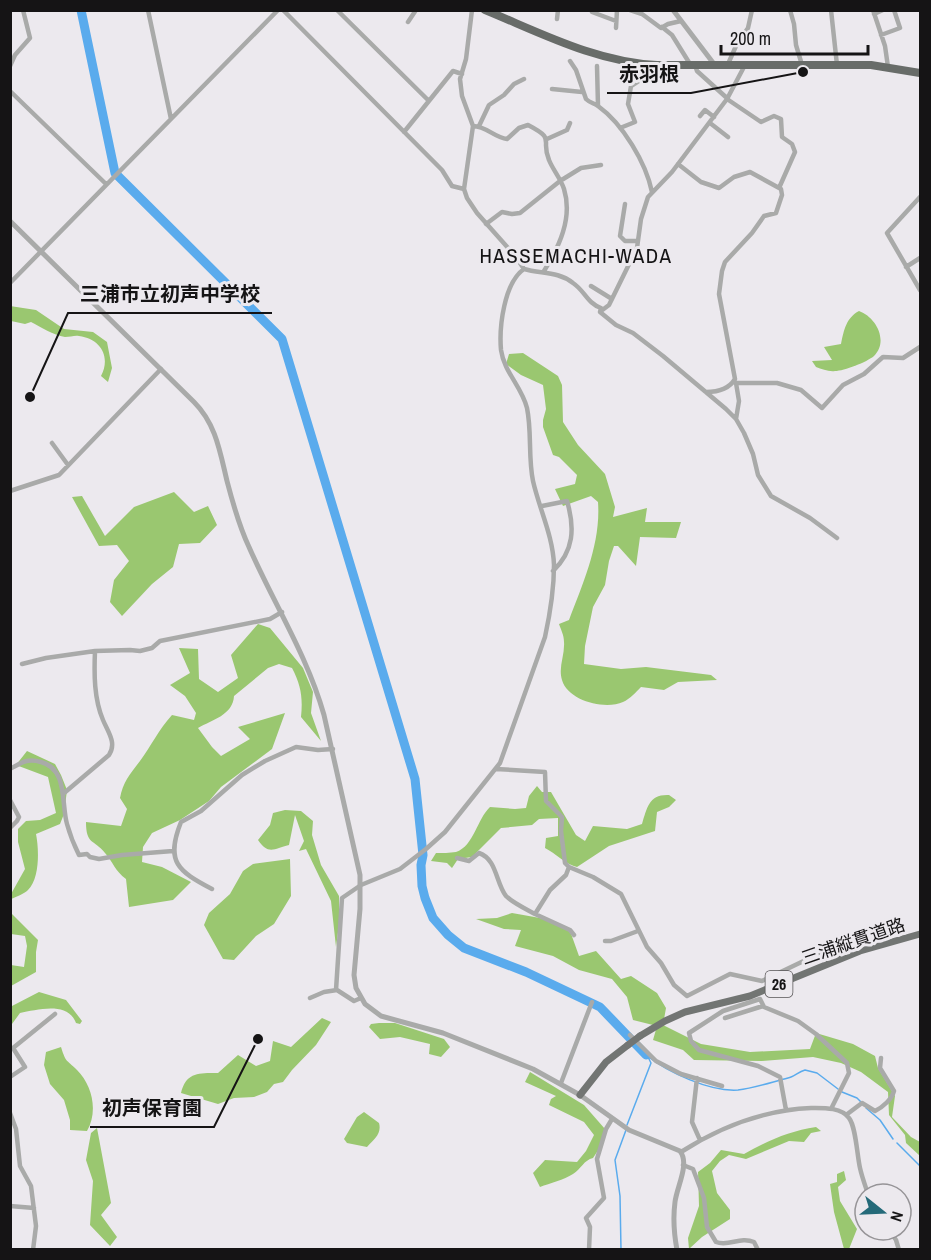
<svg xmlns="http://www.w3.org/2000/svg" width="931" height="1260" viewBox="0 0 931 1260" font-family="'Archivo Narrow','Noto Sans JP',sans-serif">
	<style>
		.forest { fill: #9ac770 }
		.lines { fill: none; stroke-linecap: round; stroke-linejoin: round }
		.stream { stroke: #5aabed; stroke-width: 1.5 }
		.river { stroke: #5aabed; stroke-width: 9 }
		.minor { stroke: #a9aaa9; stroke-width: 4.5 }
		.tertiary { stroke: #a9aaa9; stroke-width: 5 }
		.primary { stroke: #727573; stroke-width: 7 }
		.trunk { stroke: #686c69; stroke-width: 8 }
		.primary-bridge { stroke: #727573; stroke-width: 7 }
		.labels { text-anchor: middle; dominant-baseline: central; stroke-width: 6; stroke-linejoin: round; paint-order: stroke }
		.shield { fill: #ece9ee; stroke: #565456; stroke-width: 1.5 }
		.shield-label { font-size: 16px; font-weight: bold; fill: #151415 }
		.street-label { font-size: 18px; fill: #151415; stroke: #ece9ee }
		.quarter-label { font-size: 21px; letter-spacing: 1.5px; fill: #151415; stroke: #ece9ee }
		.leader { fill: none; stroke: #151415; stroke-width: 2 }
		.callout-dot { fill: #151415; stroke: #ece9ee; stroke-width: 2 }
		.callout-label { font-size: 20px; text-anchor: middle; font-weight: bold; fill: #151415; stroke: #ece9ee; stroke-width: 6; stroke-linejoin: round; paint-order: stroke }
	</style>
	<rect width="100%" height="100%" fill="#ece9ee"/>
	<!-- forest -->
	<path class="forest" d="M10 306 36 310 64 329 93 332 107 342 112 368 108 382 101 376C111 357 101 339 79 336 75 335 70 337 65 337 53 335 41 327 31 322L25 324 11 321Z
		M859 311C876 317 889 341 874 356 867 362 844 371 835 371 829 372 822 369 816 367L812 361 832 360 824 347 841 344C844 330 846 318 859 311Z
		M523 353 558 376 562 385 563 422 578 445 605 474 615 507 613 517 647 508 645 522H681L676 538 640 537 636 566 618 546H614L609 561 605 585 593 607 585 646 584 664 621 669 646 667 711 675 717 680 678 682 664 690 641 687C636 692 630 699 623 702 605 710 568 701 562 680 558 667 565 655 564 642 564 635 561 630 559 624L569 620C583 583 601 543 598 502L591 496 563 506 555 489 575 484 577 475 559 457 553 455 543 427V420L546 409 543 385 521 375 506 364 509 354Z
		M174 492 194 512 208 506 217 525 200 543 179 544 173 567 152 584 122 616 110 602 114 580 129 561 117 545 99 546 72 497 82 496 105 536 134 507Z
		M258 624 270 628 303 668 313 692 311 713 321 741 301 717C303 698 301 685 292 668L279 664 268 668 234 696C233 715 212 720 198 728L212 747 221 756 250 739 238 727 285 713 272 749 221 787 209 801 180 820 152 833 143 847 142 862 162 867 191 882 173 900 129 907 126 879C115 871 113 862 105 853 94 839 86 845 86 822L121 826 127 809 120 798C123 782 130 774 140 761 151 746 159 729 172 715L194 720 196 713 185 696 170 685 190 673 179 648 198 649 199 679 218 692 238 678 231 655Z
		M27 751 55 764 61 775 67 790 64 814 60 824 36 834C39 849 40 878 28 890 24 894 16 897 11 899V894L25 869 18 842V829L26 821 40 820 56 813 48 777 16 765Z
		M537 786 542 792H551L576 835 585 841 593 826 627 829 642 824C647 808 649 794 669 795L676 800 669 807 657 812 655 831 609 846 577 867C567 865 555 853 545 848L546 838 558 836V818L539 819 532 825 501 828 472 857 458 859 452 868 447 863 431 861 436 853C442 853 450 853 456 852 474 846 477 819 490 807L515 809 526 808 529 796Z
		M285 810 301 811 313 821 312 835 321 865 339 896V925L336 947 331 901 306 849 299 851 304 841 295 815 289 845C274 849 268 855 258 840L270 825 273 813Z
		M290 859 291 896 274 924 256 936 234 960 223 959 204 925 209 913 230 894 243 871 253 864Z
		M11 913 38 940 36 952V972L11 986V965L24 967 27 946 25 936 11 934Z
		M512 913 540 918 569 928 579 956 596 951 621 979 631 976 657 993 666 1008 663 1025 701 1044 750 1052 810 1049 816 1033 853 1044 875 1056 878 1068 895 1096 892 1117 911 1137 920 1142V1156L906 1143 905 1135 889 1115 888 1092 861 1072 841 1063 813 1057 762 1061 694 1060 683 1050 653 1040 657 1026 633 1020 627 997 612 979 579 970 553 956 515 946 521 930 504 929 476 919 497 918Z
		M39 992 66 1000 82 1021 80 1024 76 1023C68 1001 37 1010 20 1013L12 1024 11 1023V1004L12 1006Z
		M322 1018 331 1022 316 1045 292 1070 283 1082 274 1084 267 1092 254 1097 234 1098 218 1104 181 1093C186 1072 199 1073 218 1073L238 1055 256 1066 270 1061 273 1041 291 1047Z
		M379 1023H395L444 1039 450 1047 441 1057 429 1054 430 1044 400 1037 380 1039 369 1027 371 1024Z
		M61 1047C66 1063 66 1059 77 1070 93 1086 98 1112 87 1131L70 1130V1120L64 1100 50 1084 44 1065 46 1052Z
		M530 1072 584 1105 605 1129 599 1149 593 1158C584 1160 581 1169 573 1174 564 1180 550 1183 540 1187L533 1173 545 1160 577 1162 586 1151 594 1135 584 1122 549 1105 551 1099 556 1096 525 1082Z
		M364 1112 379 1123C382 1134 374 1139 367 1147L347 1143 344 1139 357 1117Z
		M816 1127 821 1131 811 1133 804 1142 789 1141 746 1159 729 1155 720 1161 712 1171 717 1193 730 1210V1219L702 1237 689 1249 688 1238 699 1206 698 1172 710 1163 721 1150 744 1154C767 1141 789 1131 816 1127Z
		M97 1128 111 1203 101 1215 117 1237 110 1246 90 1225 93 1181 86 1160 91 1133Z
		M844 1171 846 1180 838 1187 840 1201 857 1229 849 1249H844L834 1212 830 1184 837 1182V1174Z"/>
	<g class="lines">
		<!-- stream -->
		<path class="stream" d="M646 1055C667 1072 710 1092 738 1090 754 1088 772 1082 788 1078 794 1077 798 1072 805 1070L817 1073 838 1089
			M842 1092 857 1098 861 1102
			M866 1108 880 1120 893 1139
			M627 1125 651 1063 648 1057
			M897 1143 920 1166
			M621 1250 620 1196 615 1160 626 1130"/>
		<!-- river -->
		<path class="river" d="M81 10 115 173 282 339 415 779 423 855 421 865 422 886 425 898 433 918 448 935 464 948 526 972 600 1007 646 1055"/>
		<!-- minor -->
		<path class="minor" d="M148 10 171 119
			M283 10 442 170 452 186 464 189
			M337 10 429 101
			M472 10 466 59 460 79 462 96 473 126 464 189 467 198 477 213 516 257 524 269C541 274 558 271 573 283 585 291 587 303 601 308L600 312 616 325 633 333 663 356 726 409 736 419 744 433 753 454 758 475 771 496 810 518 837 538
			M630 10 642 14 661 28 668 24 681 21
			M790 10 794 24 796 45 802 65
			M831 10 837 65
			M873 10 885 46 888 67
			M592 12 616 21
			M874 14 883 10
			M557 19 558 10
			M408 22 416 10
			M662 27 672 35 690 64
			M616 28 617 10
			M881 35 900 28 894 10
			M570 61 576 70 586 99C590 103 594 103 598 106 623 124 646 163 652 192
			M728 64 736 46 748 28 752 10
			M695 65 697 71 728 99
			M10 66 15 55 30 38 23 10
			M597 66 598 106
			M552 89 582 92
			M10 91 106 184
			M727 99 761 122 774 116 781 119 782 137 792 144 795 152 779 188
			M700 116 705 110 714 117
			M710 123 728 137
			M473 126C486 126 495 138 507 139L519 128 528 125C557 140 540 139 549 160 553 170 561 179 564 189 573 218 559 247 544 271
			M479 126 489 105 504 95 514 84 524 79
			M620 128 635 122 628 104 631 86 654 71 657 65
			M404 132 453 71 462 74
			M547 139 567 130 570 123
			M678 164 701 182 719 188 734 177 750 172 781 189 782 195 776 213 764 216 752 233 725 262 722 271 719 294 735 379C729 389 717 392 706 392
			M920 197 887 233 920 290
			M625 204 620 236 625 241H638
			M486 224 502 212 512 214 520 213 560 181 581 168 601 165
			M906 267 920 258
			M10 283 278 10
			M591 286 612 299
			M601 311 609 305 637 248 641 219 648 197 672 172 727 99 745 65
			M734 381 736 383H777L801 390 822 408 843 385 864 374 883 357 903 358 920 347
			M736 383 739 401 736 419
			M52 443 68 465
			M10 491 59 475 161 369
			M542 506 567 501C575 528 574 551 553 571
			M22 664 46 658 95 651 130 650 140 651 152 648 160 641 270 619 282 612
			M10 769C22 762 28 758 41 762 68 769 61 803 67 824 70 835 74 845 79 855L87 854 90 857 99 859 122 855 173 851
			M496 769 545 772 546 801 562 817 561 831 565 863 569 867 593 877 621 894 647 947 661 963 674 985 687 996 730 974 762 981 839 944
			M63 794 109 755C117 743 108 732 103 720 94 699 94 674 95 651
			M10 800 19 817 17 821 10 828
			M457 858 469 861 479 853C497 859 496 884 506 896 513 903 526 909 535 914L550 890 566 875 569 867
			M212 889C178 871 165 862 181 822L201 811 242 775 265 761 296 747 318 750 333 749
			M535 914 570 930 574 935
			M605 941H611L638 931
			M336 990 342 898 361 885 400 869 426 849 445 832 500 763 545 637C550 614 554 589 554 565 553 536 539 508 533 481 528 457 532 432 527 408 522 387 504 372 501 350 499 327 504 283 524 269
			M310 998 324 992 337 990 354 1001 361 998
			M725 1018 763 1006
			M630 1035 656 1061 681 1074 722 1086
			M10 1077 25 1067 13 1048 55 1014
			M697 1078 692 1122 700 1140
			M561 1083 592 1002
			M786 1110 780 1077 758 1066 699 1050 691 1041 689 1033 723 1011 760 999 764 1007 798 1021 816 1034 847 1063 849 1073 831 1109
			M10 1113 16 1129 20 1166 31 1186 36 1226 33 1250
			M846 1115 862 1103 875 1111C883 1107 892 1099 894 1091L880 1068 881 1058
			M681 1152C720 1127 764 1110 811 1108 823 1108 841 1107 849 1118 856 1127 857 1155 860 1168 862 1177 865 1185 868 1194
			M683 1165 693 1169 704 1198 707 1227 716 1242C729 1247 740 1236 754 1242L758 1250
			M10 1206 34 1208
			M889 1230 896 1240 899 1250
			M589 1250 590 1227 586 1218 604 1198 597 1159 606 1129 612 1119"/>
		<!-- tertiary -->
		<path class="tertiary" d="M673 10 714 64
			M10 221 194 402C216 424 220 452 227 481 233 504 239 526 249 547 274 604 307 655 324 715L360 875V909L354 975 356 988 365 1004 381 1016 443 1033 533 1069 580 1095 629 1130 680 1151C690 1164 677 1186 675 1202 673 1217 674 1234 677 1250"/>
		<!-- primary -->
		<path class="primary" d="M640 1036 665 1021 685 1012 750 996 860 951 920 934
			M580 1095 606 1062 628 1045"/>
		<!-- trunk -->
		<path class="trunk" d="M485 10C541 33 596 62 657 65H871L920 73"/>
		<!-- primary-bridge -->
		<path class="primary-bridge" d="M628 1045 640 1036"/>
	</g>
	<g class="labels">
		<!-- shield labels -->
		<rect class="shield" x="765.5" y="971" width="27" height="26" rx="4.5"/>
		<g class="shield-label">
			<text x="779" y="984">26</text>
		</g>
		<!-- street labels -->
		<g class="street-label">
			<text transform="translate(853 941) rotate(-19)">三浦縦貫道路</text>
		</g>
		<!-- quarter labels -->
		<g class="quarter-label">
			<text x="576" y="255">HASSEMACHI-WADA</text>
		</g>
	</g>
	<!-- callouts -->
	<path class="leader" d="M803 72L691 93H607M30 397L68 313H272M258 1039L214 1127H90"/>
	<g class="callout-dot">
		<circle cx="803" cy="72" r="6"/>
		<circle cx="30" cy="397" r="6"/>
		<circle cx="258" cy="1039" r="6"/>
	</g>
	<g class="callout-label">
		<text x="649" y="81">赤羽根</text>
		<text x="170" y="301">三浦市立初声中学校</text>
		<text x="152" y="1115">初声保育園</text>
	</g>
	<!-- border -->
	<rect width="931" height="1260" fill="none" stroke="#151415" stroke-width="24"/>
	<!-- north arrow -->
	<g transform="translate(883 1212) rotate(108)"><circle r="28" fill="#ece9ee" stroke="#969497" stroke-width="1.5"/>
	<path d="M0-4.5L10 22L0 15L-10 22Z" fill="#246a79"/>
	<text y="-9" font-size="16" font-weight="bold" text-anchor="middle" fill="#151415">N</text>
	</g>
	<!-- scale -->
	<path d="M721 45v9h147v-9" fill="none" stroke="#151415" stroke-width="3"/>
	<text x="730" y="45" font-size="18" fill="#151415" stroke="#ece9ee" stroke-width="4.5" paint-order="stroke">200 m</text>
</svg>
